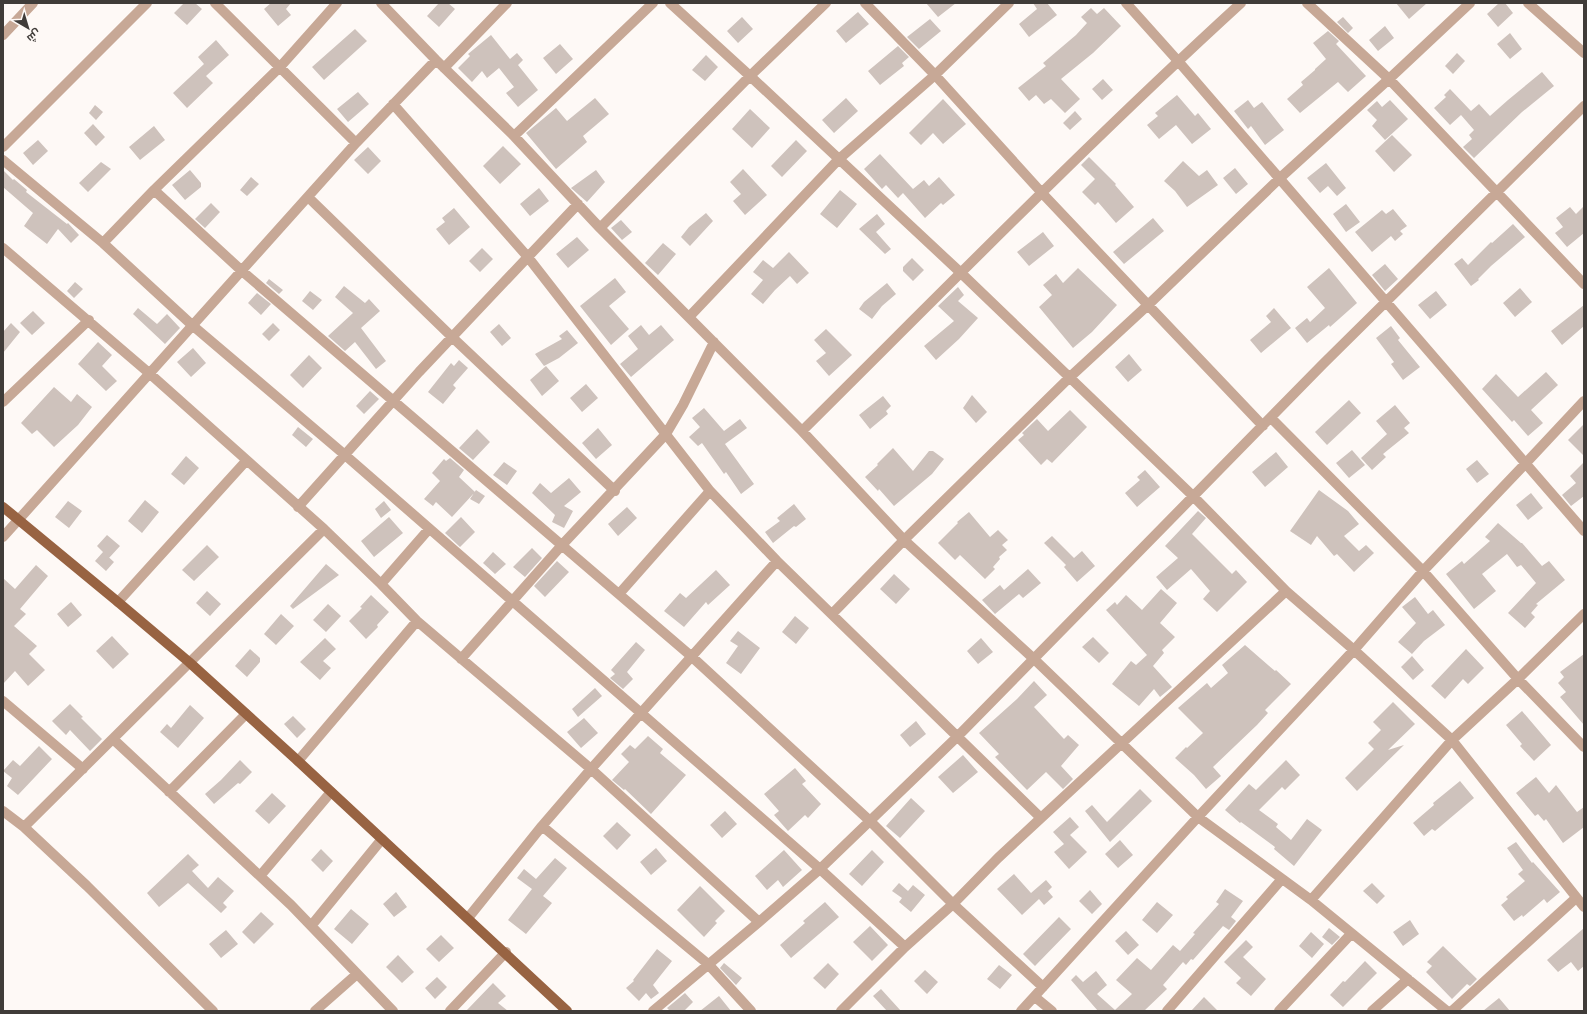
<svg xmlns="http://www.w3.org/2000/svg" width="1587" height="1014" viewBox="0 0 1587 1014" font-family="Signika,Cairo,sans-serif">
	<style>
		.building { fill: #cec2bc }
		.lines { fill: none; stroke-linecap: round; stroke-linejoin: round }
		.minor { stroke: #c7a896; stroke-width: 10 }
		.major { stroke: #986342; stroke-width: 10 }
	</style>
	<rect width="100%" height="100%" fill="#fef9f6"/>
	<!-- building -->
	<path class="building" d="M184 3H195L202 9 187 25 174 13Z
		M271 3H291L286 9 291 15 278 26 264 9Z
		M439 3H448L455 9 439 27 427 16Z
		M926 3H956L938 17Z
		M1033 3H1047L1057 15 1029 37 1019 24 1037 9Z
		M1396 3H1427L1409 19Z
		M1499 3H1505L1513 13 1498 27 1487 14Z
		M1091 8 1097 14 1104 8 1121 26 1093 53 1061 79 1080 99 1065 113 1051 99 1044 104 1036 95 1029 101 1018 88 1046 66 1043 63 1076 35 1087 23 1081 17Z
		M858 12 869 24 846 43 836 31Z
		M742 17 753 29 738 43 727 31Z
		M1343 17 1353 28 1348 33 1337 22Z
		M930 19 941 31 919 49 907 37Z
		M1385 26 1394 38 1378 51 1369 40Z
		M355 29 367 41 324 80 312 67Z
		M1328 31 1339 41 1336 44 1366 76 1348 92 1338 82 1300 113 1287 99 1303 85 1301 82 1315 70V69L1326 59 1313 43Z
		M1510 33 1522 49 1510 59 1497 44Z
		M491 35 510 59 517 53 523 60 518 65 538 90 518 107 506 93 514 87 499 68 487 78 482 71 472 82 458 68 470 56 468 54Z
		M216 40 229 55 206 76 213 83 187 108 173 93 204 64 198 57Z
		M560 44 573 59 556 74 543 58Z
		M898 46 909 57 902 63 904 66 880 85 868 71Z
		M1457 53 1465 61 1453 74 1445 66Z
		M706 55 718 67 705 81 692 70Z
		M1542 72 1554 86 1522 112 1474 158 1463 147 1472 139 1469 135 1474 130 1461 115 1450 125 1434 108 1446 97 1444 95 1450 89 1471 111 1479 104 1490 116 1508 100Z
		M1103 79 1113 90 1102 100 1092 89Z
		M358 92 369 104 348 122 337 109Z
		M1177 95 1195 116 1198 113 1211 129 1192 144 1176 125 1159 139 1147 125 1158 116 1155 113Z
		M595 98 609 114 583 136 587 142 556 169 526 133 556 108 567 121Z
		M846 98 858 111 834 133 822 120Z
		M943 99 966 124 943 144 933 133 921 145 909 133Z
		M1248 100 1254 108 1262 102 1284 130 1265 145 1251 126 1248 129 1234 111Z
		M1390 100 1408 119 1385 140 1372 126 1377 120 1367 110 1377 101 1382 107Z
		M95 105 103 112 96 120 89 113Z
		M750 109 770 128 752 148 732 129Z
		M1075 111 1082 119 1070 130 1063 123Z
		M93 124 105 137 96 146 84 133Z
		M154 126 165 140 140 160 129 147Z
		M1392 135 1412 155 1394 172 1375 151Z
		M38 140 48 151 33 165 23 153Z
		M796 140 807 151 782 177 771 166Z
		M503 146 521 164 500 184 483 166Z
		M368 147 381 161 368 174 354 160Z
		M880 154 913 189 924 180 929 186 939 177 955 195 943 205 941 203 925 218 903 193 898 198 886 185 882 189 864 169Z
		M1089 157 1116 184 1115 185 1134 207 1116 223 1098 202 1095 205 1082 192 1095 179 1081 165Z
		M1183 161 1199 176 1207 170 1218 185 1187 207 1175 191 1164 181Z
		M101 162 111 169 88 192 79 183Z
		M1326 163 1346 188 1337 196 1328 186 1320 193 1307 178Z
		M1235 168 1248 184 1236 194 1223 178Z
		M743 169 767 195 745 215 733 201 741 194 730 182Z
		M3 170 13 180 14 179 27 190 26 192 67 224 68 223 79 235 71 243 58 229 47 244 24 226 33 213 3 187Z
		M190 170 201 183V187L185 200 172 185Z
		M596 170 605 182 587 202 571 188Z
		M251 177 259 184 247 196 240 190Z
		M539 188 549 201 530 216 520 204Z
		M840 190 857 204 837 228 820 214Z
		M211 203 220 212 205 228 195 219Z
		M1346 204 1360 222 1346 232 1333 214Z
		M1584 206V233L1567 247 1555 233 1563 227 1556 218 1570 207 1576 214Z
		M454 208 470 227 449 245 436 229 445 222 442 218Z
		M1393 209 1407 226 1400 231 1403 234 1395 241 1391 236 1372 252 1355 232 1382 210 1386 214Z
		M706 213 713 221 690 246 681 237 689 227Z
		M877 214 885 224 876 232 891 249 885 254 859 229Z
		M1153 218 1164 231 1124 264 1113 252Z
		M621 220 632 232 622 240 611 228Z
		M1513 224 1525 237 1491 266 1478 279 1479 280 1471 286 1454 264 1462 258 1468 265 1491 242 1492 243Z
		M1043 232 1054 246 1029 266 1017 252Z
		M577 237 589 250 568 268 556 254Z
		M663 243 676 254 658 275 645 263Z
		M482 248 493 259 480 272 469 261Z
		M789 252 809 273 797 284 790 276 775 290 763 304 751 294 763 280 753 272 763 260 773 268Z
		M912 258 924 270 913 281 903 271V267Z
		M1385 264 1398 279 1385 291 1372 275Z
		M1078 268 1117 305 1092 332 1073 348 1039 307 1052 295 1043 285 1056 274 1063 283Z
		M1329 268 1357 303 1330 327 1329 325 1307 343 1295 328 1307 318 1310 322 1325 308 1307 287Z
		M615 278 626 292 609 306 629 329 611 345 580 306Z
		M269 279 283 290 279 294 266 283Z
		M75 282 83 289 74 298 67 291Z
		M887 283 896 294 882 306 872 319 859 309 864 302Z
		M344 286 365 303 369 299 380 311 361 328 386 361 376 369 355 342 345 351 328 336 353 313 335 297Z
		M958 287 964 295 958 301 978 318 959 339 936 360 924 346 954 321 938 306Z
		M1520 288 1532 302 1515 317 1503 303Z
		M310 291 322 300 313 310 302 301Z
		M1436 291 1447 305 1430 319 1418 305Z
		M257 293 271 304 261 315 248 303Z
		M1584 305V326L1562 345 1551 331Z
		M138 308 157 324 167 314 180 328 165 344 133 314Z
		M1274 308 1291 328 1261 353 1250 340 1271 322 1266 316Z
		M33 311 45 323 32 335 20 323Z
		M11 323 20 332 3 353V332Z
		M273 323 280 330 269 341 262 334Z
		M499 324 511 338 502 346 490 332Z
		M641 325 649 335 661 325 674 340 631 377 620 364 638 349 628 336Z
		M1391 326 1400 338 1398 340 1420 367 1403 380 1391 364 1394 362 1376 338Z
		M826 329 852 355 829 376 816 361 826 353 814 340Z
		M567 330 578 343 559 358 544 366 535 354 562 339 559 336Z
		M98 342 112 355 102 366 117 381 106 391 78 364Z
		M193 348 206 363 191 377 177 362Z
		M1129 354 1142 370 1128 382 1115 367Z
		M309 355 322 368 303 388 290 375Z
		M459 360 468 368 453 385 456 388 443 404 428 392 451 363 454 366Z
		M546 366 559 381 542 396 530 380Z
		M1546 372 1558 385 1531 410 1543 423 1528 436 1514 420 1512 422 1482 389 1496 374 1518 397Z
		M586 384 598 398 582 412 570 398Z
		M54 387 71 402 77 394 92 407 78 425 54 447 37 430 32 434 21 423Z
		M370 391 379 399 364 414 356 406Z
		M972 395 987 412 976 423 963 408Z
		M883 396 891 406 886 411 888 414 870 429 859 415Z
		M1349 400 1361 413 1327 445 1315 432Z
		M1395 405 1410 423 1404 428 1409 433 1383 454 1386 457 1372 470 1361 458 1387 434 1376 421Z
		M704 408 724 431 740 419 747 428 725 444 754 484 741 494 726 472 724 474 702 443 698 446 689 437 700 427 692 418Z
		M1070 410 1087 427 1052 463 1047 459 1041 465 1018 440 1024 435 1022 433 1037 419 1048 431Z
		M1584 424V456L1568 440Z
		M298 427 313 439 306 447 292 435Z
		M598 428 612 445 596 459 582 443Z
		M477 429 490 442 473 460 459 448Z
		M893 448 913 471 929 451H933L944 459 932 474 894 506 879 489 878 491 865 477 878 465 877 464Z
		M1352 450 1365 465 1349 478 1336 463Z
		M1276 452 1288 467 1265 487 1252 472Z
		M186 456 199 468 184 485 171 474Z
		M450 458 464 470 459 477 475 492 452 517 436 502 433 506 424 499 440 481 432 473 444 459 446 461Z
		M1477 460 1489 474 1477 483 1466 469Z
		M504 462 517 471 507 485 493 475Z
		M1584 462V496L1571 506 1562 495 1576 483 1570 476Z
		M1145 470 1160 487 1137 507 1125 493 1140 480 1137 477Z
		M569 478 581 492 564 506 573 511 564 528 552 522 555 515 532 493 540 483 551 493Z
		M476 490 485 496 479 504 470 499Z
		M1319 490 1348 511 1359 524 1344 536 1359 551 1366 545 1374 553 1354 572 1337 554 1334 556 1317 536 1311 545 1290 531Z
		M1531 493 1543 508 1528 520 1516 505Z
		M145 500 159 512 142 533 128 521Z
		M68 501 82 511 69 528 55 517Z
		M384 501 391 510 381 518 375 509Z
		M794 504 806 519 796 527 794 526 773 543 765 532 780 521 777 518Z
		M627 507 637 518 618 536 608 524Z
		M1198 511 1206 518 1192 534 1232 574 1236 570 1247 582 1217 612 1203 599 1210 591 1191 569 1167 590 1156 577 1178 558 1165 546Z
		M969 512 990 537 998 530 1008 540 1002 545 1007 550 999 557 1000 559 993 567 995 569 985 579 960 555 955 560 938 543 958 523 957 522Z
		M389 517 403 533 374 557 361 541Z
		M461 517 475 532 460 547 445 533Z
		M1498 523 1521 543H1522L1542 566 1549 561 1565 580 1536 604 1538 605 1531 613 1535 617 1525 628 1508 613 1536 583 1521 565 1517 567 1507 554 1482 574 1496 591 1474 609 1446 574 1462 561 1464 564 1490 541 1485 537Z
		M107 535 120 546 109 558 97 546Z
		M1052 536 1074 558 1082 551 1095 566 1077 582 1064 567 1066 565 1044 543Z
		M207 545 219 557 194 581 182 570Z
		M532 548 542 558 525 577 513 567Z
		M103 552 114 562 106 571 95 561Z
		M493 552 506 564 495 574 483 563Z
		M557 561 569 572 545 597 534 586Z
		M326 564 339 575 293 609 290 606Z
		M36 565 48 576 20 609 26 614 14 626 37 646 29 654 45 670 28 686 15 671 3 684V578L15 589Z
		M1028 569 1041 583 1023 598 1019 594 995 614 982 600 1000 585 1004 590Z
		M716 570 730 585 708 605 706 602 684 627 664 611 680 593 686 598Z
		M894 574 910 589 896 604 880 589Z
		M1161 589 1177 603 1160 623 1175 637 1162 650 1164 653 1153 666 1172 687 1160 697 1154 689 1139 706 1112 684 1131 661 1136 665 1147 655 1106 610 1115 602 1117 605 1126 595 1142 610Z
		M207 591 221 604 210 616 196 603Z
		M371 595 389 612 377 625 378 627 366 639 349 621 362 608 360 607Z
		M1415 597 1428 614 1433 610 1445 625 1424 641 1412 654 1398 642 1416 623 1402 607Z
		M71 602 82 615 68 627 57 614Z
		M328 604 341 616 326 632 313 620Z
		M281 614 294 626 276 645 264 634Z
		M795 616 809 628 796 644 782 632Z
		M738 631 760 648 741 674 726 663 738 646 730 641Z
		M112 636 129 654 113 669 96 651Z
		M1093 637 1109 653 1099 663 1082 647Z
		M325 638 336 649 323 661 331 668 320 680 300 662Z
		M981 638 993 652 978 664 967 651Z
		M636 642 645 650 627 672 633 679 623 689 610 678 615 674 611 670Z
		M1245 645 1275 671 1276 670 1291 684 1265 710 1268 713 1257 725 1213 767 1221 776 1206 789 1194 775 1175 758 1186 747 1187 748 1203 733 1178 708 1207 683 1211 688 1228 673 1222 665Z
		M250 649 260 658V662L247 677 235 666Z
		M1466 649 1484 668 1468 684 1463 679 1445 699 1431 686Z
		M1584 654V725L1560 697 1566 692 1558 683 1564 677 1560 672Z
		M1412 656 1424 670 1413 680 1401 667Z
		M1034 681 1047 695 1034 707 1064 739 1068 735 1079 745 1061 766 1073 779 1063 789 1046 772 1027 790 995 757 999 754 979 733 1017 699Z
		M595 688 602 696 578 717 572 709Z
		M1393 702 1415 724 1388 750 1404 745 1357 791 1345 778 1374 749 1368 743 1381 730 1373 722Z
		M70 704 83 717 81 718 102 739 90 751 70 730 66 735 52 721Z
		M190 705 204 718 178 748 160 732 167 724 171 728Z
		M1522 711 1551 745 1534 761 1520 746 1522 744 1506 725Z
		M293 716 306 729 297 738 284 724Z
		M584 718 598 733 581 748 567 732Z
		M916 721 926 734 910 747 900 735Z
		M648 736 663 749 660 753 686 775 651 814 625 789 624 790 612 780 629 762 621 754 630 745 635 749Z
		M39 746 52 759 18 795 7 786 12 778 3 771 13 760 20 766Z
		M963 755 978 772 953 793 938 777Z
		M240 760 252 772 240 784 238 783 214 804 205 794 221 780Z
		M1286 760 1300 775 1285 790 1282 787 1259 810 1278 824 1276 827 1291 840 1307 819 1322 830 1294 866 1274 849 1275 847 1241 822 1240 823 1225 810 1249 784 1256 790Z
		M795 768 806 781 802 784 821 804 808 818 805 815 788 831 774 815 779 811 764 794Z
		M1536 777 1549 793 1556 785 1577 812 1584 807V827L1563 843 1546 819 1544 821 1538 814 1535 816 1516 793Z
		M1460 781 1474 798 1435 831 1432 829 1424 836 1413 823 1434 805 1433 803Z
		M1140 789 1152 801 1110 842 1085 811 1092 805 1107 822Z
		M272 793 286 806 269 824 255 811Z
		M911 798 925 811 900 838 886 826Z
		M725 811 737 824 722 838 710 825Z
		M1070 817 1079 827 1070 835 1087 852 1069 869 1054 852 1064 844 1053 832Z
		M617 822 631 835 617 850 603 836Z
		M1120 840 1133 855 1118 868 1105 854Z
		M1516 842 1532 863 1533 862 1560 892 1547 903 1544 899 1523 917 1522 915 1514 921 1501 905 1508 899 1506 897 1525 881 1518 874 1523 870 1507 848Z
		M656 848 667 861 651 875 640 862Z
		M321 849 333 861 323 872 311 860Z
		M784 850 802 870 783 887 778 880 767 890 755 876Z
		M872 850 884 862 862 886 849 874Z
		M188 854 199 865 192 871 208 888 218 877 234 891 223 903 227 907 221 913 188 883 159 907 147 893Z
		M555 858 567 868 543 896 552 903 526 934 508 920 532 889 517 878 524 869 536 879Z
		M1014 874 1031 893 1046 880 1052 887 1048 891 1053 897 1044 905 1039 899 1022 915 997 889Z
		M899 883 908 891 913 885 925 895 911 912 899 902 902 898 892 891Z
		M1372 883 1385 896 1377 904 1363 891Z
		M700 886 725 911 715 921 717 923 704 937 677 910Z
		M1225 889 1243 901 1231 917 1236 921 1229 930 1223 926 1193 960 1191 959 1186 965 1183 962 1163 985 1167 989 1144 1011H1098L1071 980 1076 975 1083 982 1096 971 1107 985 1097 994 1115 1010 1132 994 1116 980 1137 958 1151 970 1173 945 1180 951 1195 934 1193 933 1219 904 1216 902Z
		M1090 890 1102 904 1092 914 1079 901Z
		M396 892 407 907 394 917 383 904Z
		M825 902 839 917 791 958 780 945 805 923 803 921Z
		M1157 902 1173 915 1157 933 1142 920Z
		M351 909 369 924 352 944 334 929Z
		M261 912 274 924 254 944 242 932Z
		M1059 917 1071 929 1035 966 1023 954Z
		M1410 920 1419 934 1403 946 1393 932Z
		M870 926 888 945 872 961 853 942Z
		M1329 928 1340 937 1332 945 1322 937Z
		M1584 928V966L1578 971 1571 962 1558 972 1547 960Z
		M226 930 238 944 221 958 209 944Z
		M1126 931 1139 945 1128 955 1115 941Z
		M1311 932 1324 944 1312 958 1299 946Z
		M441 935 454 948 439 962 426 949Z
		M1246 940 1253 947 1243 957 1266 979 1251 996 1236 983 1241 978 1224 962Z
		M1443 946 1477 979 1470 986 1467 984 1452 999 1426 972 1432 966 1427 962Z
		M657 949 672 961 653 985 659 993 651 999 646 993 639 1001 626 988 634 981 633 980Z
		M398 955 414 972 402 983 386 967Z
		M1365 961 1377 973 1343 1007 1330 995 1343 981 1345 982Z
		M724 963 742 978 736 985 720 968Z
		M828 963 839 974 825 989 813 978Z
		M999 965 1012 975 1000 989 987 979Z
		M925 970 938 982 927 994 914 981Z
		M437 977 447 987 435 999 425 988Z
		M493 983 506 996 498 1003 508 1011H466Z
		M881 989 901 1011H887L873 996Z
		M685 993 693 1002 684 1011H670L667 1008Z
		M719 996 731 1011H700Z
		M1204 997 1218 1011H1191Z
		M1499 998 1510 1011H1483Z"/>
	<g class="lines">
		<!-- minor -->
		<path class="minor" d="M215 3 356 143
			M381 3 436 60 514 136 600 228 802 431 904 540 1034 659 1198 817 1311 900 1447 1011
			M670 3 750 76 961 273 1193 496 1286 591 1354 650 1452 740 1584 907
			M865 3 935 75 1042 193 1148 305 1263 426
			M1126 3 1178 61 1584 531
			M1307 3 1389 79 1584 284
			M1528 3 1584 53
			M3 35 33 3
			M444 68 507 3
			M393 104 527 256 710 491 777 561 1041 818
			M514 136 653 3
			M3 147 147 3
			M3 160 103 243 192 325 345 455 820 869 905 947
			M154 190 242 271 691 656 870 821 953 904 1043 987
			M308 197 452 337 615 491
			M600 228 750 76 826 3
			M103 243 154 190 280 67 337 3
			M3 248 149 373 324 529 381 584 417 621 591 769 759 922
			M689 317 839 159 935 75 1009 3
			M3 402 89 320
			M1271 418 1423 571 1518 679 1584 747
			M802 431C947 287 1090 141 1241 3
			M298 507 419 372 578 204
			M3 537 356 143 436 60
			M381 584 429 529
			M619 594 710 491
			M118 602 246 461
			M832 614 904 540 1070 377 1148 305 1280 178 1389 79 1470 3
			M461 659 562 545 666 434 683 405 714 342
			M3 701 83 769
			M113 739 291 905 393 1011
			M298 761 417 621
			M169 792 246 714
			M3 811 24 827 87 886 213 1011
			M542 826 708 964 751 1011
			M24 827 324 529
			M260 876 331 792
			M1311 900 1452 740 1518 679 1584 614
			M468 918 542 826 591 769 777 561
			M311 926 382 839
			M1035 997 1052 1011
			M315 1011 357 974
			M450 1011 506 952
			M653 1011 759 922 820 869 957 737 1323 364 1584 106
			M841 1011 905 947 953 904 998 858 1041 818 1286 591
			M1021 1011 1198 817 1354 650 1423 571 1525 464 1584 401
			M1167 1011 1281 880
			M1279 1011 1351 934
			M1372 1011 1408 979
			M1452 1011 1576 898"/>
		<!-- major -->
		<path class="major" d="M3 507 118 602 189 662 298 761 567 1011"/>
	</g>
	<!-- border -->
	<rect width="1587" height="1014" fill="none" stroke="#403c39" stroke-width="8"/>
	<!-- north arrow -->
	<g transform="translate(28 28) rotate(142)" stroke="#fef9f6" stroke-width="3" paint-order="stroke">
	<path d="M0-3L7 15L0 10L-7 15Z" fill="#403c39"/>
	<text y="-6" font-size="11" font-weight="bold" text-anchor="middle" fill="#403c39">ش</text>
	</g>
</svg>
